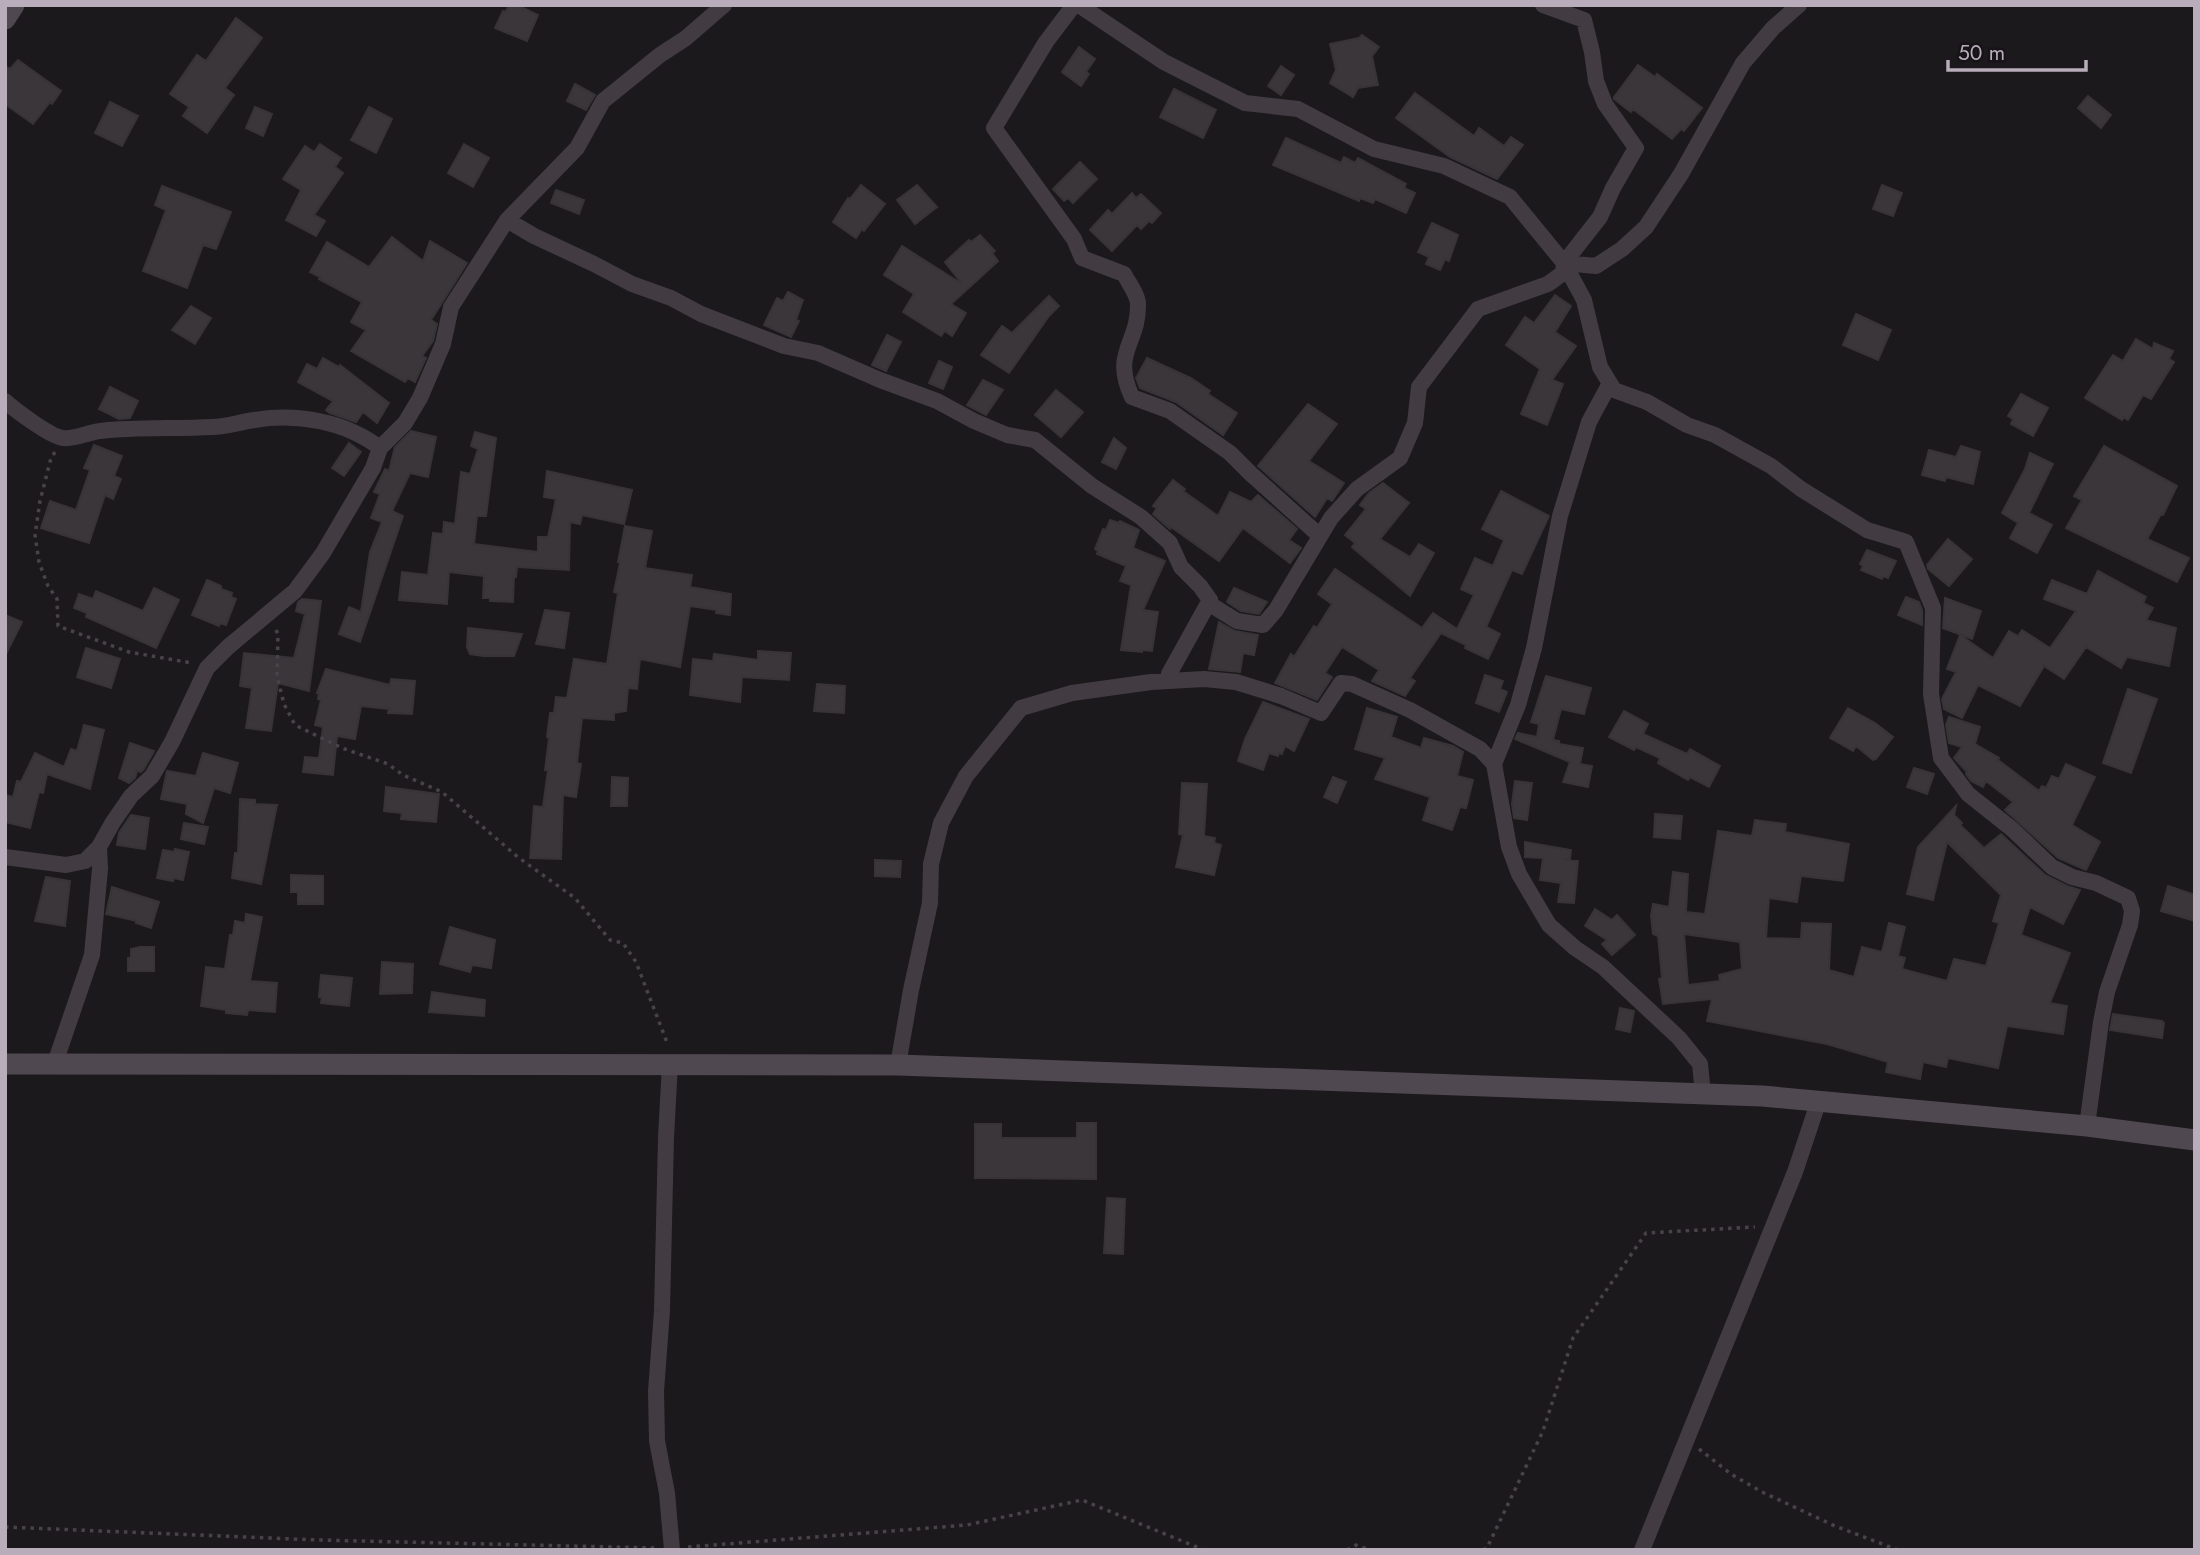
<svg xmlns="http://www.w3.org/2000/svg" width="2200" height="1555" viewBox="0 0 2200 1555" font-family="Jost,sans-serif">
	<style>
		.building { fill: #3a363a; stroke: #373336; stroke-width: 2; fill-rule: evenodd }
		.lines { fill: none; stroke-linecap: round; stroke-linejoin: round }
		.path { stroke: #484249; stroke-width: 3.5; stroke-dasharray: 3.5 5; stroke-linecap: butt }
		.street { stroke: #423c42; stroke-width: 16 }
		.secondary { stroke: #504850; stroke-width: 21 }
	</style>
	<rect width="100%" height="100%" fill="#1b191b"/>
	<!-- building -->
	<path class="building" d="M509 5H517L538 15 527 41 495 28 503 11 506 12Z
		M236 18 262 38 225 88 234 95 207 133 183 116 189 107 170 94 197 55 206 61Z
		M1362 35 1379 47 1372 56 1378 85 1358 88 1353 97 1330 83 1336 70 1330 44 1359 38Z
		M1079 47 1095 59 1086 72 1089 74 1081 86 1062 72Z
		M18 60 61 91 52 104 50 102 33 124 5 104V66L10 69Z
		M1638 65 1655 77 1657 74 1702 108 1684 131 1681 129 1672 139 1633 109 1631 112 1614 99V97Z
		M1281 66 1294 75 1281 95 1268 86Z
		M575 84 595 95 586 110 567 101Z
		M1174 89 1216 110 1203 138 1160 117Z
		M1415 93 1474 136 1479 128 1504 146 1511 137 1523 145 1497 179 1450 157 1396 118Z
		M2088 96 2111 115 2101 128 2078 108Z
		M110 102 138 116 122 146 95 133Z
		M255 107 272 114 263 136 246 128Z
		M369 107 392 119 376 153 351 140Z
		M1286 138 1341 163 1344 157 1355 163 1358 158 1406 184 1404 188 1415 193 1406 213 1375 199 1373 203 1360 198 1359 201 1273 165Z
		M320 144 341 158 335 167 343 173 314 215 325 221 316 236 286 220 301 190 283 179 305 146 314 152Z
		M464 144 489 158 473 187 448 173Z
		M1080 162 1097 179 1073 203 1068 198 1064 201 1053 189Z
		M861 185 885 204 864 231 862 229 856 238 833 222 848 198 850 199Z
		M917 185 937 207 915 224 897 200Z
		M1882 185 1902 193 1893 216 1873 209Z
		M162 186 231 212 216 249 203 245 187 288 143 271 166 210 155 205Z
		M556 190 584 200 579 214 551 203Z
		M1132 193 1136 198 1141 194 1161 213 1152 223 1149 221 1141 229 1137 225 1112 251 1090 230 1108 210 1112 214Z
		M1432 223 1458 235 1449 261 1445 259 1440 270 1426 264 1429 257 1418 252Z
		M980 235 995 251 992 253 998 261 951 304 966 313 952 336 945 331 941 336 903 312 914 294 884 275 902 246 962 284 945 262 969 240 971 242Z
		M392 237 423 261 430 241 467 263 431 320 437 324 433 341 422 356 426 358 415 382 408 378 405 382 351 351 366 330 351 322 362 302 319 279 320 277 310 272 327 242 369 267Z
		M788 292 803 300 796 320 799 321 791 337 764 325 777 298 783 301Z
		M1555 295 1571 306 1555 332 1576 346 1552 380 1563 384 1547 425 1521 414 1540 369 1506 345 1525 317 1534 323Z
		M1049 296 1059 306 1049 316 1009 373 981 355 1002 326 1012 333Z
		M191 306 211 318 195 344 172 330Z
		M1856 314 1891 330 1878 360 1843 345Z
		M887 335 901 342 886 371 872 365Z
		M2136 339 2153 349 2154 343 2173 351 2169 359 2174 362 2151 399 2143 395 2128 420 2123 417 2122 420 2085 398 2113 355 2123 361Z
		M323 358 339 367 340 365 389 403 377 423 363 412 356 422 330 413 326 410 333 401 298 382 307 364 317 369Z
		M1147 358 1191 378 1210 391 1208 394 1237 413 1223 435 1176 402 1140 388 1136 378Z
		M939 361 952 367 943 389 929 383Z
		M983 380 1003 390 986 415 967 405Z
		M110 387 138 401 130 418 119 419 99 409Z
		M1056 390 1083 412 1061 437 1035 415Z
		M2021 394 2048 408 2033 436 2011 424 2013 419 2008 416Z
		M1308 404 1337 424 1309 461 1344 483 1332 501 1327 498 1315 517 1258 466Z
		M411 431 436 437 428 477 410 473 392 511 403 516 360 642 339 634 349 607 361 612 370 552 382 522 371 518 380 494 374 492 385 469 389 471 395 447Z
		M475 432 496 438 486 516H477L474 544 538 552V537H548L556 499 544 497 547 471 632 490 624 524 582 515 580 524 570 522 569 570 517 567 516 577H514L513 602 490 601V598H483L484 576 449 572 447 604 399 600 402 572 428 575 433 533 443 534 444 522 455 524 461 472 470 474 478 449 471 446Z
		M1114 438 1126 448 1116 469 1102 462Z
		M349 443 361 452 344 476 332 468Z
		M94 445 122 456 114 476 121 479 113 499 105 495 89 543 41 528 50 501 76 510 90 470 84 468Z
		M1961 446 1980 452 1973 484 1946 477 1945 481 1922 475 1929 450 1956 457Z
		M2104 446 2177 486 2163 515 2161 514 2147 539 2189 558 2177 582 2066 528 2082 500 2074 496Z
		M2030 453 2053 464 2029 513 2052 525 2037 553 2010 538 2018 523 2002 513 2025 469Z
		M1173 480 1185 489 1183 491 1218 516 1230 492 1251 502 1258 495 1297 529 1289 540 1301 548 1290 563 1243 528 1219 561 1171 527 1170 529 1153 514 1157 508 1153 506Z
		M1383 483 1409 503 1380 539 1410 557 1419 544 1434 553 1410 596 1352 547 1355 543 1345 535 1366 509 1360 505 1369 493Z
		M1501 491 1549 516 1522 574 1512 570 1486 627 1500 634 1488 659 1465 648 1466 645 1441 633 1410 678 1415 681 1405 696 1372 681 1379 670 1342 647 1325 673 1332 677 1317 700 1275 683 1291 654 1294 657 1314 626 1317 628 1332 604 1318 594 1335 569 1422 628 1433 613 1457 629 1474 595 1461 589 1475 558 1493 566 1504 540 1482 529Z
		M1110 520 1119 523 1120 521 1139 530 1133 548 1165 561 1143 610 1158 612 1152 651 1142 650V652L1121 650 1131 585 1120 581 1126 566 1097 554 1098 551 1095 549 1103 529 1106 530Z
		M625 526 652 531 645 568 692 575 690 587 731 594 730 615 716 613 717 610 690 606 680 667 640 659 637 689 628 688 626 711 614 713V720L582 718 577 763 581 764 576 797 563 795 561 859 530 858 534 806 543 807 548 770H545L549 738 547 737 550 713H554L556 697 567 698 574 659 607 664 618 593 614 592 620 563 618 562Z
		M1948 539 1972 559 1949 586 1928 569 1927 565Z
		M1867 550 1896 561 1888 578 1883 576 1882 579 1861 570 1863 566 1860 564Z
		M2098 571 2146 597 2143 603 2153 608 2146 620 2176 628 2169 666 2127 657 2121 668 2086 647 2064 679 2044 666 2020 706 1978 685 1962 718 1944 709 1942 699 1956 672 1947 669 1960 635 1993 658 2009 631 2018 636 2022 630 2050 648 2076 611 2044 599 2052 580 2087 594Z
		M207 580 221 586V589L232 593 231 597 236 599 226 625 220 623 219 626 192 615Z
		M154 588 179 600 156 648 86 617 87 613 74 608 79 594 93 599 96 591 143 611Z
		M1234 588 1267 602 1259 614 1241 611 1227 602Z
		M1906 597 1919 602 1922 610V625L1898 615Z
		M1945 598 1981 611 1972 639 1943 628Z
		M302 599 321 601 309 691 278 683 271 731 246 728 252 688 240 686 244 653 294 658 305 614 296 611 298 602Z
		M545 610 569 613 564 648 536 644Z
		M5 615 22 622 5 656Z
		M1219 622 1235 631 1258 635 1254 655 1243 653 1240 672 1209 669Z
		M468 628 496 631 522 634 514 656H483L470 654 467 647Z
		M86 648 120 659 111 688 77 677Z
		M758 651 791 653 789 680 742 677 740 702 690 695 693 659 713 661 714 654 758 660Z
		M326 669 390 685 391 679 415 681 412 714 388 713 389 709 361 706 355 739 337 736 333 775 303 772 305 757 319 758 323 727 315 725 321 700 318 699 319 693H317Z
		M1485 675 1503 681 1500 689 1507 692 1499 712 1476 703Z
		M1546 676 1591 688 1584 714 1561 709 1553 740 1559 741V744L1583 748 1580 764 1592 766 1588 787 1563 782 1570 762 1515 739 1518 733 1537 737 1539 724 1531 722Z
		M817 684 845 686 844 713 814 711Z
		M2128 689 2157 699 2131 773 2103 763Z
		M1263 702 1309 719 1294 751 1285 746 1282 754 1279 753 1278 756 1269 753 1263 770 1238 761 1245 739Z
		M1367 708 1397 717 1391 737 1421 748 1424 738 1453 746 1463 752 1457 776 1473 780 1466 808 1460 807 1452 830 1423 820 1430 797 1375 779 1385 758 1355 749Z
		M1848 708 1875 723 1893 737 1876 759 1873 760 1856 746 1853 751 1830 738Z
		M1624 711 1648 724 1643 734 1687 754 1690 749 1720 766 1709 787 1690 777 1688 780 1658 763 1660 758 1636 747 1634 750 1609 737Z
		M1949 717 1980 727 1975 744 1999 758 1998 760 2039 791 2042 786 2046 788 2052 776 2059 779 2066 764 2095 777 2072 825 2100 842 2086 870 2058 858 2005 810 2013 802 1986 781 1983 787 1971 781 1966 774 1967 772 1954 758 1962 747 1949 743 1946 725Z
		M84 725 104 730 90 789 47 774 43 793 39 792 30 828 5 822V795L13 797 17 781 21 782 35 753 64 767 71 749 77 751Z
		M130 743 154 751 144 769 141 772 137 771 135 778 129 783 119 778Z
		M203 753 238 763 230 793 214 788 203 823 186 814 187 804 161 799 167 771 196 776Z
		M1914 768 1934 774 1927 794 1907 787Z
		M612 777 628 778 627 806H611Z
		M1333 777 1346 782 1337 803 1324 797Z
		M1515 781 1532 783 1527 820 1514 818 1512 804Z
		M1182 783 1207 784 1204 836 1215 838 1214 843 1221 845 1214 875 1176 867 1183 835 1179 834Z
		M386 787 439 794 436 822 401 819 402 813 384 811Z
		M240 799 255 800V804L277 805 261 884 232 878 235 853H238Z
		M1956 806 1954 815 1962 823 1960 825 1984 848 2001 834 2045 875 2067 886 2080 890 2063 924 2030 907 2021 935 2070 953 2050 1003 2067 1006 2063 1034 2007 1026 1998 1068 1948 1058 1946 1067 1923 1062 1920 1079 1886 1072 1888 1062 1827 1044 1707 1021 1712 999 1663 1004 1659 979 1662 978 1658 936 1653 934 1651 916 1653 904 1669 907 1673 872 1688 874 1686 912 1705 914 1718 831 1752 836 1755 820 1786 824 1785 832 1849 844 1843 881 1801 876 1797 902 1769 898 1766 938 1801 939 1802 923 1831 924 1829 970 1854 977 1862 947 1882 952 1889 923 1905 927 1898 956 1905 958 1902 969 1947 981 1954 959 1986 966 1999 923 1993 921 2001 895 1947 842 1933 900 1907 894 1918 847ZM1684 934 1740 942 1742 969 1719 975 1720 981 1688 985Z
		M1655 814 1682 816 1680 839 1654 837Z
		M131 815 149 818 145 849 117 845 119 833Z
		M184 823 208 827 204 844 181 839Z
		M1525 842 1571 850 1570 859H1564L1578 861 1574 903 1558 902 1561 883 1540 880 1543 858 1525 857Z
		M175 849 189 852 183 880 174 878 173 881 157 878 163 850 174 852Z
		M875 860 901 861 900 877 875 876Z
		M291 875 323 876V904H298V892H291Z
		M46 877 70 881 65 926 35 921Z
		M2168 886 2195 895V921L2161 911Z
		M112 887 159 902 151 928 136 923 137 921 106 914Z
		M1595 909 1612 920 1617 915 1635 935 1612 955 1602 944 1607 940 1585 926Z
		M246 914 262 917 250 981 277 983 275 1012 248 1010 247 1015 226 1013V1010L201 1006 206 967 225 969 230 935H233L235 921 245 923Z
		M450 927 495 940 491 968 472 965 470 972 440 964Z
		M140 947H154V971H128V958H131V949Z
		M382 962 413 964 412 993 380 994Z
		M321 975 352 978 349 1006 321 1003 322 997H319Z
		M432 992 485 1000 484 1016 429 1012Z
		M1620 1008 1634 1011 1630 1032 1616 1029Z
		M2113 1014 2162 1021 2164 1023 2162 1038 2110 1030Z
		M1077 1123H1096V1179L975 1178V1124H1001V1138H1077Z
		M1107 1198 1125 1199 1123 1254 1104 1253Z"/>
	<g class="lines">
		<!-- path -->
		<path class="path" d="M55 452 51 458 40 501 35 535 39 562 48 586 57 599 58 626 129 652 192 663
			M276 630 278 634 277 676 284 704 295 725 342 748 388 764 403 775 442 792 519 858 575 898 610 940 623 943 636 962 668 1045
			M1699 1449 1731 1474 1762 1492 1835 1526 1898 1550
			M5 1527 318 1540 655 1548
			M688 1547 967 1525 1082 1500 1204 1550
			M1347 1550 1356 1545 1369 1550
			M1483 1550 1487 1548 1543 1431 1573 1338 1646 1233 1755 1227"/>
		<!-- street -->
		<path class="street" d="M1074 5 1046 42 994 128 1074 239 1082 258 1124 274C1128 282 1138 295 1138 304 1139 344 1111 352 1132 397L1170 411 1230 453 1251 474 1320 536
			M1079 5 1164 62 1245 103 1298 109 1374 149 1444 166 1510 197 1564 263 1596 266 1622 249 1646 227 1681 174 1743 63 1773 28 1799 5
			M507 220 534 236 594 264 632 284 671 298 701 314 784 346 818 353 880 380 937 401 974 421 1007 435 1035 440 1092 486 1141 517 1170 543 1181 567 1200 586 1210 600 1169 674 1168 681
			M1564 263 1584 300 1600 367 1614 390 1647 402 1687 425 1715 435 1771 466 1801 489 1867 530 1906 542 1933 608 1931 694 1941 758 1968 794 2012 829 2052 867 2072 877 2096 883 2128 898 2132 911 2130 925 2107 992 2101 1022 2087 1126
			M5 401C15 410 51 437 63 438 74 440 89 432 100 431 137 427 174 429 212 427 226 427 240 422 254 420 297 413 345 421 380 448
			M1208 603 1237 621 1263 625 1276 610 1331 518 1357 489 1400 458 1415 423 1419 387 1478 309 1548 284 1563 273 1564 263 1600 217 1613 188 1636 148 1605 104 1596 81 1592 52 1584 20 1543 5
			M1494 764 1518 705 1534 648 1560 516 1589 422 1610 383
			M5 857 66 865 85 861 99 847 113 822 131 796 152 776 172 742 207 668 228 647 295 591 323 553 373 468 380 448 405 423 420 398 443 344 451 307 507 220 577 148 603 101 660 55 686 38 724 5
			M55 1063 92 955 100 869 99 847
			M670 1064 666 1137 662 1311 656 1391 657 1441 667 1493 672 1550
			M898 1065 911 990 930 903 931 864 941 823 966 776 1021 708 1072 693 1151 682 1204 679 1236 682 1281 696 1321 713 1341 683 1352 684 1410 710 1480 749 1494 764 1509 847 1519 874 1549 925 1575 948 1603 967 1679 1038 1700 1064 1703 1094
			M1642 1550 1795 1172 1818 1103"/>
		<!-- secondary -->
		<path class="secondary" d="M5 19 14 5
			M5 1064 898 1065 1762 1096 2087 1126 2195 1140"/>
	</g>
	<!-- border -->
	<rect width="2200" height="1555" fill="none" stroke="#b9acbb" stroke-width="14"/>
	<!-- scale -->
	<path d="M1948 60v10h138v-10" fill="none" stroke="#b9acbb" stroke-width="3.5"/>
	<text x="1958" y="60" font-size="21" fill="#b9acbb" stroke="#161416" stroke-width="5" paint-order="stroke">50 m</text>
</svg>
